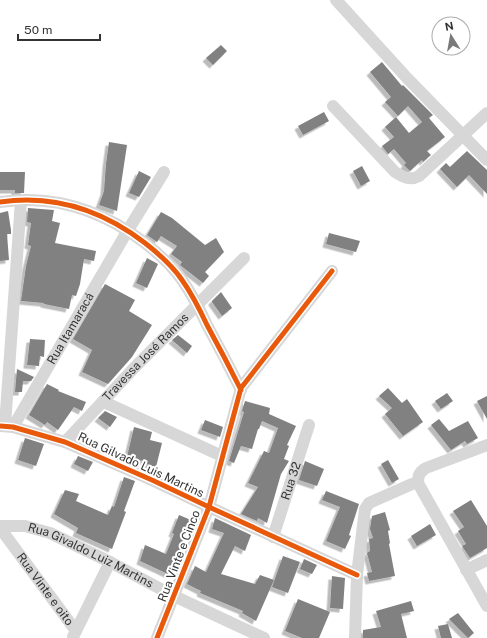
<svg xmlns="http://www.w3.org/2000/svg" width="487" height="638" viewBox="0 0 487 638" font-family="'Public Sans',sans-serif">
	<style>
		.building { fill: #818181; filter: url(#shadow) }
		.lines { fill: none; stroke-linecap: round; stroke-linejoin: round }
		.minor { stroke: #d7d7d7; stroke-width: 12 }
		.cycleway-casing { stroke: #fff; stroke-width: 8 }
		.cycleway { stroke: #e8590c; stroke-width: 5 }
		.labels { text-anchor: middle; dominant-baseline: central; stroke-width: 4; stroke-linejoin: round; paint-order: stroke }
		.street-label { font-size: 12px; fill: #333; stroke: #fff }
	</style>
	<defs>
		<filter id="shadow"><feDropShadow dx="-3.5" dy="3.5" stdDeviation="0" flood-color="#0004"/></filter>
	</defs>
	<rect width="100%" height="100%" fill="#fff"/>
	<!-- building -->
	<path class="building" d="M221 45 227 51 213 65 206 58Z
		M382 62 402 86 403 85 433 115 429 118 445 137 427 151 431 155 423 162 422 160 410 171 404 165 406 163 394 149 388 154 382 146 394 137 385 127 396 117 409 133 422 122 408 106 398 116 385 102 391 97 370 72Z
		M324 112 329 121 303 135 298 126Z
		M109 142 127 145 117 211 99 205 104 191 106 164Z
		M467 151 487 170V194L469 175 457 187 440 169 446 163 450 167Z
		M362 166 370 181 361 186 353 171Z
		M139 171 151 177 139 197 129 193Z
		M0 172H25L24 193H15V190H0Z
		M28 208 54 210 52 221 60 223 55 243 96 251 94 261 84 259 80 284 76 296 72 295 69 309 44 304V303L21 301 26 266 31 246 28 245 31 223 27 222Z
		M8 211 11 230V234H7L9 260 0 261V213Z
		M161 212 172 218 205 245 216 238 224 252 205 272 209 276 203 283 180 265 182 262 171 254 177 246 161 236 157 242 147 235Z
		M329 233 360 241 356 252 326 244Z
		M147 258 158 264 147 288 136 283Z
		M105 284 135 300 129 311 152 325 132 357 108 384 82 372 92 350 73 339Z
		M221 292 232 308 222 316 212 302V301Z
		M178 335 192 346 187 353 172 340Z
		M30 339 45 340 44 357 40 356 39 366 27 365Z
		M17 369 34 377 31 381H23L22 392H15Z
		M47 384 59 390 58 391 86 402 82 411 74 407 58 430 47 422 45 425 29 415Z
		M388 388 402 403 407 399 423 422 403 436 385 414 392 408 379 396Z
		M447 393 453 401 441 409 435 401Z
		M487 396V419L477 401Z
		M245 401 270 408 269 414 296 426 287 445 289 446 284 459 289 461 281 474 267 523 258 518 257 521 241 514 258 487 248 483 264 451 269 453 278 428 262 421 259 429H258L252 449 241 446 234 463 229 461 244 412 242 411Z
		M105 411 117 417 110 427 98 418Z
		M439 419 449 431 468 421 478 438 467 444 465 441 451 450 431 425Z
		M205 420 223 427 220 437 201 430Z
		M134 427 152 432 150 440 162 443 156 467 146 464 147 462 127 457Z
		M25 438 44 444 36 466 18 460Z
		M78 456 93 462 88 471 74 464Z
		M388 460 399 479 392 483 381 464Z
		M305 461 324 469 317 486 299 480Z
		M124 477 135 481 124 511 126 512 112 549 76 533 78 528 54 514 65 490 79 494 76 501 108 515 112 506 114 507Z
		M326 491 359 504 349 535 351 536 345 549 326 541 340 507 322 500Z
		M471 500 487 526V548L470 558 462 546 466 544 458 531 464 527 453 511Z
		M385 512 390 530 388 531 390 543 389 544 395 576 369 581 367 573 372 572 367 553 370 551 369 539 373 538 370 529 372 516Z
		M179 515 191 520 170 575 140 561 145 545 166 554 174 534 172 533Z
		M215 518 251 535 245 551 235 546 221 574 255 584 260 575 274 580 256 621 242 613 243 611 200 593 201 591 187 584 195 566 206 572 224 533 212 529Z
		M430 524 436 535 417 546 411 536Z
		M283 556 300 562 288 593 272 587Z
		M304 559 317 565 312 574 300 569Z
		M332 576 345 578 343 609 330 608Z
		M298 599 330 612 319 638H302L285 631Z
		M411 601 414 611 401 614 407 638H363V630L381 627 376 611Z
		M458 613 474 633 468 638 449 619Z
		M448 624 452 638H441L438 626Z"/>
	<g class="lines">
		<!-- minor -->
		<g class="minor">
			<path d="M336 0 407 78 487 160"/>
			<path d="M333 106 395 172C403 177 410 181 419 176L487 113"/>
			<path d="M0 202C55 194 102 210 145 243 159 254 172 265 182 280 192 294 200 310 207 325 219 347 230 368 241 390"/>
			<path d="M104 402 222 456"/>
			<path d="M5 425 21 201"/>
			<path d="M0 426 13 427 65 442 152 480 209 507 357 575"/>
			<path id="s1" d="M13 427 128 230 164 172"/>
			<path id="s2" d="M65 442 134 368 244 258"/>
			<path d="M487 445 426 468C419 472 418 476 418 483L487 606"/>
			<path id="s3" d="M0 526H25L50 533 110 562 174 596 264 638"/>
			<path id="s4" d="M0 528 76 631"/>
			<path id="s5" d="M273 537 309 425"/>
			<path d="M466 570 487 560"/>
			<path d="M73 637 110 562"/>
			<path d="M157 638 209 507 241 388 332 271"/>
			<path d="M355 638 357 575 365 509 369 503 412 484"/>
		</g>
		<!-- cycleway casing -->
		<g class="cycleway-casing">
			<path id="cycleway" d="M0 202C55 194 102 210 145 243 159 254 172 265 182 280 192 294 200 310 207 325 219 347 230 368 241 390
				M0 426 13 427 65 442 152 480 209 507 357 575
				M157 638 209 507 241 388 332 271"/>
		</g>
		<!-- cycleway -->
		<use href="#cycleway" class="cycleway"/>
	</g>
	<g class="labels">
		<!-- street labels -->
		<g class="street-label">
			<text stroke="none"><textPath href="#s1" startOffset="114">Rua Itamaracá</textPath></text>
			<text stroke="none"><textPath href="#s2" startOffset="117">Travessa José Ramos</textPath></text>
			<text transform="translate(141 465) rotate(25)">Rua Gilvado Luis Martins</text>
			<text stroke="none"><textPath href="#s5" startOffset="59">Rua 32</textPath></text>
			<text stroke="none"><textPath href="#s3" startOffset="97">Rua Givaldo Luiz Martins</textPath></text>
			<text transform="translate(179 556) rotate(-69)">Rua Vinte e Cinco</text>
			<text stroke="none"><textPath href="#s4" startOffset="76">Rua Vinte e oito</textPath></text>
		</g>
	</g>
	<!-- north arrow -->
	<g transform="translate(451 36) rotate(349)"><circle r="19" fill="#ffffff" stroke="#adadad"/>
	<path d="M0-3L7 15L0 10L-7 15Z" fill="#7a7a7a"/>
	<text y="-6" font-size="11" font-weight="bold" text-anchor="middle" fill="#333333">N</text>
	</g>
	<!-- scale -->
	<path d="M18 34v6h82v-6" fill="none" stroke="#333333" stroke-width="2"/>
	<text x="24" y="34" font-size="12" fill="#333333" stroke="#ffffff" stroke-width="3" paint-order="stroke">50 m</text>
</svg>
